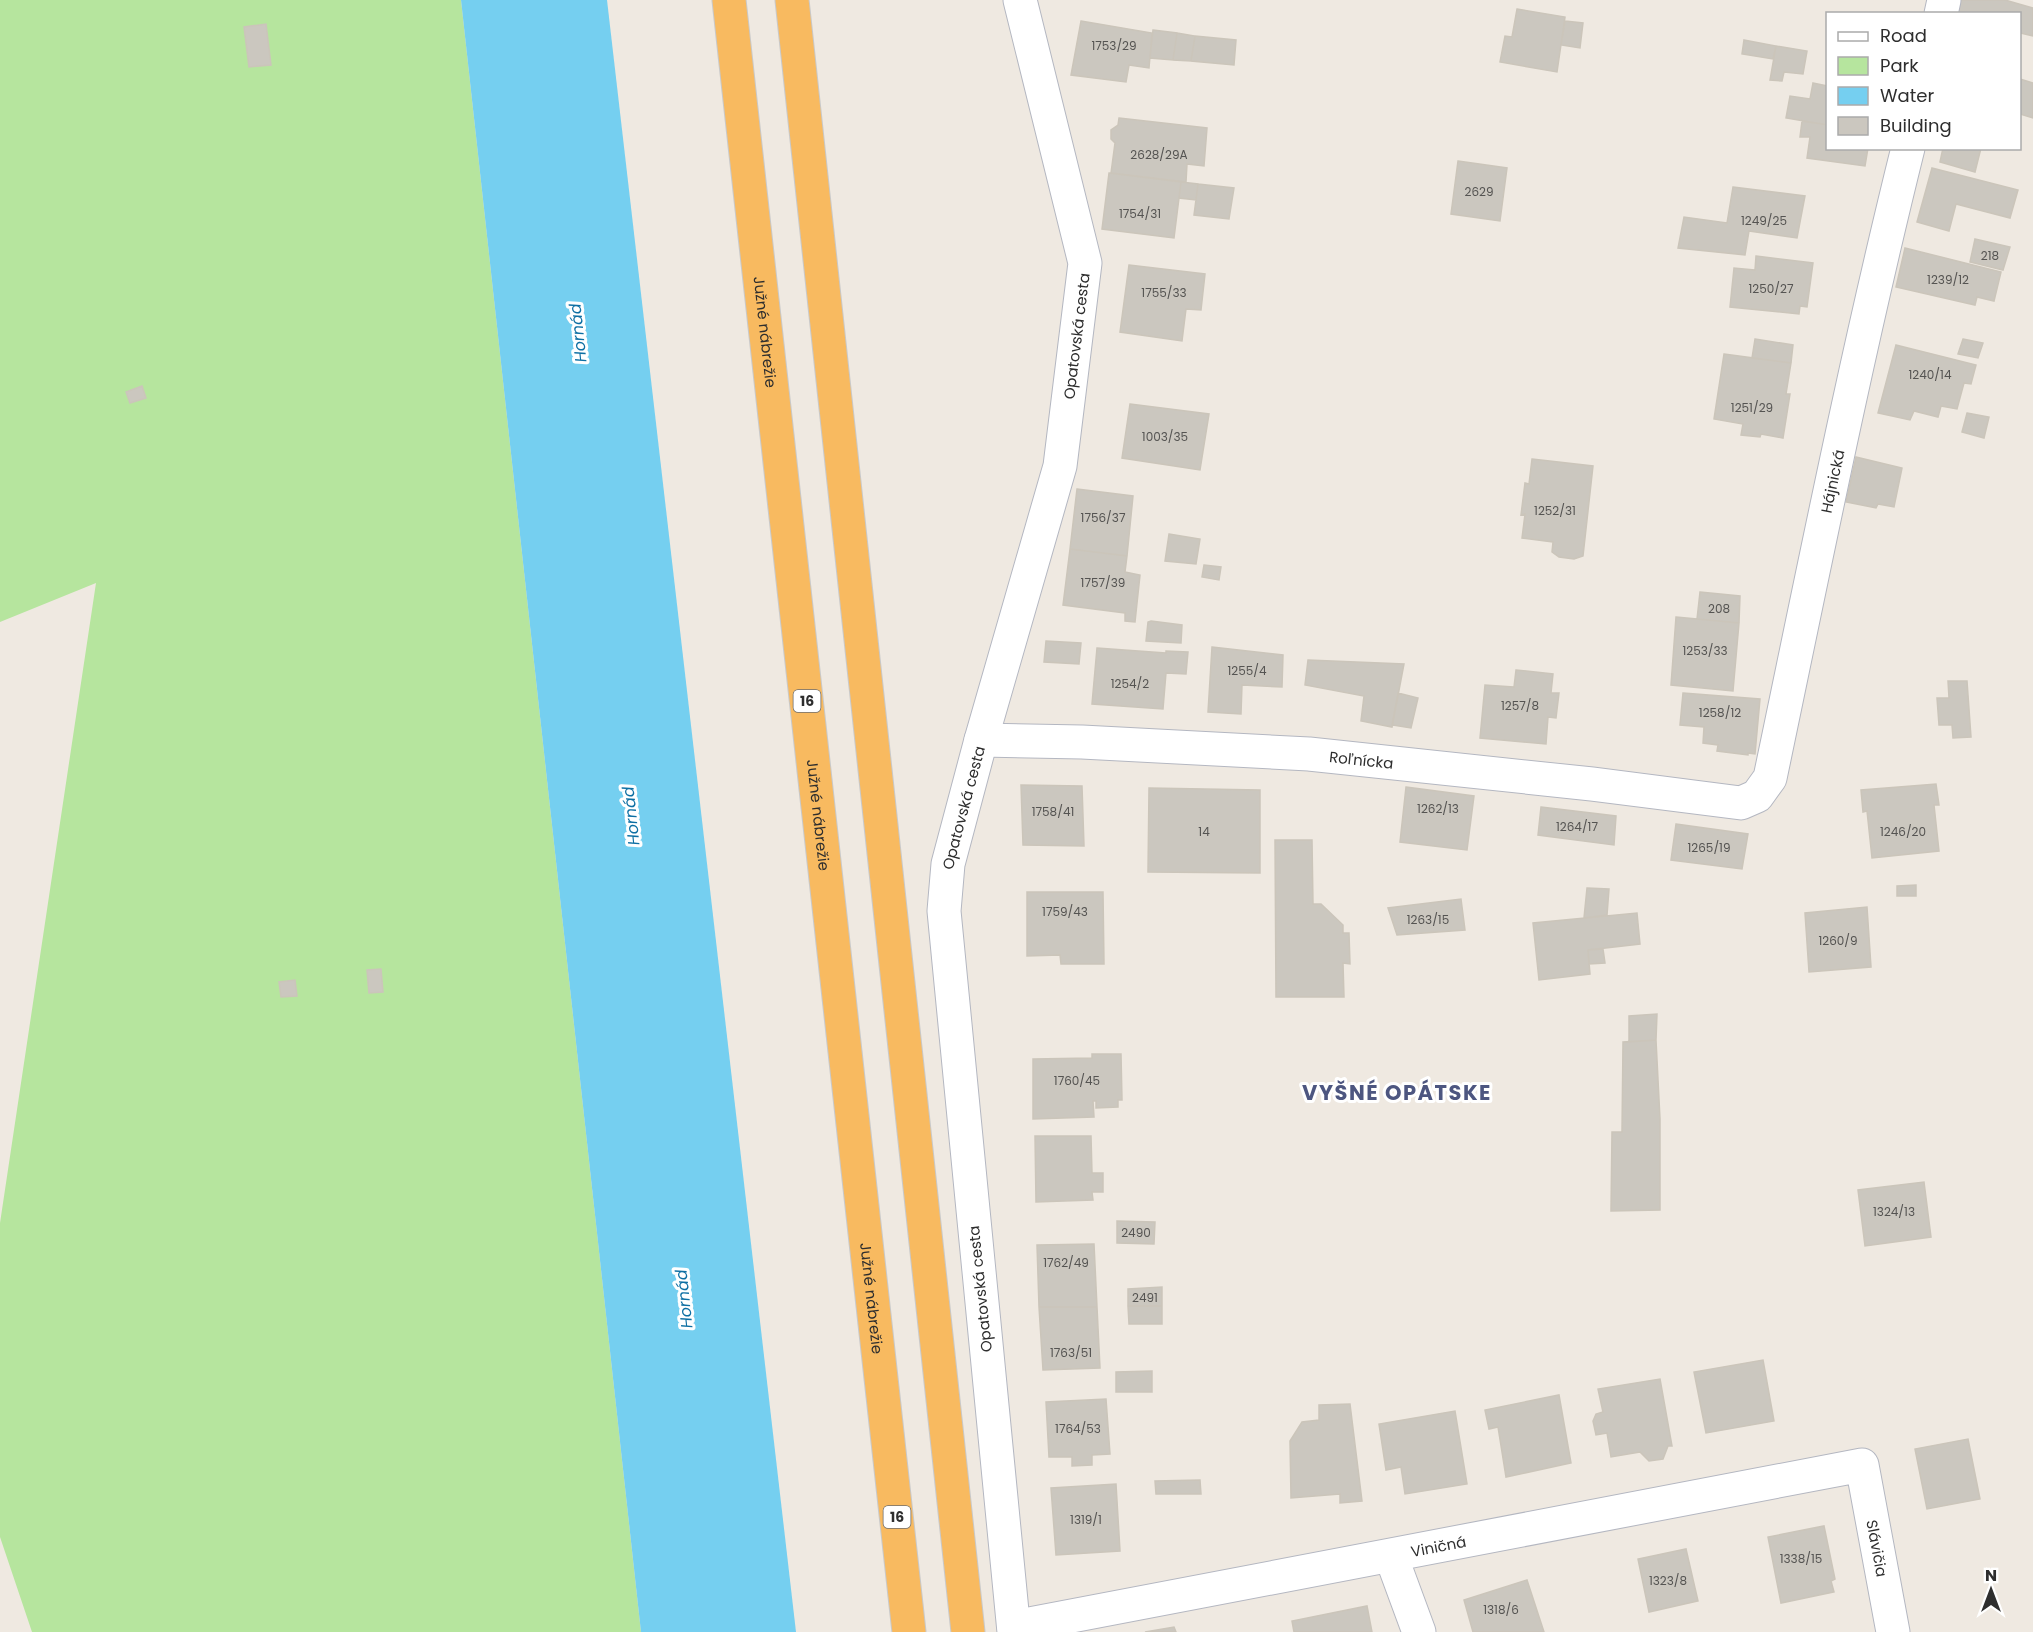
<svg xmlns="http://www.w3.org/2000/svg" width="2033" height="1632" viewBox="0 0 2033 1632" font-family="Poppins,sans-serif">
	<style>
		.green { fill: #b6e59e }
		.water { fill: #75cff0 }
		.building { fill: #cbc7bf; stroke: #cbc5ba; stroke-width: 1.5 }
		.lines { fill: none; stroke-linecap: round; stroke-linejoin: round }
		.minor-casing { stroke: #b4b7c1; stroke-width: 35 }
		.trunk-casing { stroke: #c9c9c9; stroke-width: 35 }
		.minor { stroke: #fff; stroke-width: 33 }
		.trunk { stroke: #f8ba60; stroke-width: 33 }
		.labels { text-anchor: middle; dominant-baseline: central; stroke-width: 6; stroke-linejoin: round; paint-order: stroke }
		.number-label { font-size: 12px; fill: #555452 }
		.shield { fill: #fff; stroke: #6d6d6d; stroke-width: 1.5 }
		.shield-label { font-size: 14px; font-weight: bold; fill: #2e2e2e }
		.street-label { font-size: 15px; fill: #2e2e2e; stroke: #fff }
		.water-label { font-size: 16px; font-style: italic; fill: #0d6fa3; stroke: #fff }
		.district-label { font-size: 21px; font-weight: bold; letter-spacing: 1.5px; fill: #4d5680; stroke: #fff }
	</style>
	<rect width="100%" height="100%" fill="#efe9e1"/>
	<!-- green -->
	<path class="green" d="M0 0H461L641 1632H32L0 1537V1223L96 583 0 622Z"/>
	<!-- water -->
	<path class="water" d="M461 0H607L796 1632H641Z"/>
	<!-- building -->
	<path class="building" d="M1960 0H2005L2033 8V36L2020 33V14H1957Z
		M1517 9 1565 17 1557 72 1500 62 1505 36 1512 37Z
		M1081 21 1152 33 1149 68 1129 65 1126 82 1071 75Z
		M1565 21 1583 23 1580 48 1561 45Z
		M266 24 271 65 249 67 244 27Z
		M1153 30 1177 33 1173 60 1150 58Z
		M1177 33 1195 36 1191 61 1173 60Z
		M1195 36 1236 40 1234 65 1191 61Z
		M1744 40 1776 46 1773 59 1742 54Z
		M1776 46 1807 51 1803 74 1784 72 1782 81 1770 80Z
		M2020 79 2033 83V118L2020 114Z
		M1813 83 1828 86V125L1786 118 1790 96 1810 99Z
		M1119 118 1207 128 1204 166 1187 164 1186 182 1111 173 1115 143 1111 139V130L1118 125Z
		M1802 121 1828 125V148H1868L1865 166 1807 158 1810 137H1800Z
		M1943 148H1981L1975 172 1940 162Z
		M1458 161 1507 168 1500 221 1451 214Z
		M1932 168 2018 190 2010 218 1956 204 1949 231 1917 222Z
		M1109 173 1181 182 1174 238 1102 229Z
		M1181 182 1198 184 1196 200 1179 198Z
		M1198 184 1234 188 1229 219 1194 215Z
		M1733 187 1805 196 1797 238 1749 231 1745 255 1678 248 1684 217 1727 223Z
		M1975 239 2010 247 2003 270 1970 262Z
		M1905 248 2001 272 1994 301 1977 297 1975 305 1896 287Z
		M1756 256 1813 263 1807 307 1800 306 1799 314 1730 307 1734 268 1755 270Z
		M1129 265 1205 274 1201 310 1186 309 1182 341 1120 332Z
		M1755 339 1793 345 1791 363 1752 358Z
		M1963 339 1983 343 1978 358 1958 354Z
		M1896 345 1976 365 1971 384 1964 383 1957 409 1941 406 1938 417 1914 411 1910 420 1878 413Z
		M1724 354 1791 363 1786 394H1790L1783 438 1761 434 1760 437 1741 435 1743 424 1714 419Z
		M142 386 146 398 130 403 126 392Z
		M1130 404 1209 414 1200 470 1122 458Z
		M1967 413 1989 417 1984 438 1962 432Z
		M1856 457 1902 468 1894 507 1878 504 1876 508 1846 502Z
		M1532 459 1593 466 1583 556 1574 559 1559 557 1552 552 1553 542 1522 538 1525 514 1521 515 1525 483 1529 484Z
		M1077 489 1133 496 1127 556 1070 549Z
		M1169 534 1200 539 1196 564 1165 561Z
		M1070 549 1127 556 1125 572 1140 575 1135 622 1125 621V613L1063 605Z
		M1204 565 1221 567 1219 580 1202 577Z
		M1700 592 1740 596 1739 623 1697 619Z
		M1676 617 1739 623 1733 691 1671 685Z
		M1151 621 1182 625 1181 643 1146 641 1148 622Z
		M1046 641 1081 643 1079 664 1044 662Z
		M1212 647 1283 655 1282 687 1242 685 1241 714 1208 712Z
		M1097 648 1166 653V651L1188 652 1186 674 1166 673 1163 709 1092 704Z
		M1308 660 1404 664 1392 727 1361 721 1364 696 1305 685Z
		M1516 670 1553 674 1551 693H1559L1556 718 1548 717 1546 744 1480 738 1485 685 1514 687Z
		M1948 681H1967L1971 737 1953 738 1952 725H1939L1937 698H1949Z
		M1398 693 1418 698 1411 728 1392 725Z
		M1683 693 1760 699 1755 754 1748 753V755L1717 751 1718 745 1703 743 1704 727 1680 725Z
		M1936 784 1939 805H1934L1939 851 1872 858 1867 811 1863 812 1861 790Z
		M1021 785 1082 786 1084 846 1023 845Z
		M1406 787 1474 796 1467 850 1400 842Z
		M1149 788 1260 790V873L1148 872Z
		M1541 807 1616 816 1614 845 1538 835Z
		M1676 824 1748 834 1742 869 1671 860Z
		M1275 840H1312L1313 904H1321L1343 925V933H1349L1350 964 1343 963 1344 997H1276Z
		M1916 885V896H1897V886Z
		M1587 888 1609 889 1607 915 1584 918Z
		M1027 892H1103L1104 964H1061L1060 955 1027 956Z
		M1461 899 1465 930 1397 935 1388 908Z
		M1867 907 1871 967 1809 972 1805 913Z
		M1637 913 1640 944 1588 950 1590 974 1539 980 1533 923Z
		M1603 949 1605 963 1589 964 1588 950Z
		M381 969 383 992 369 993 367 970Z
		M295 980 297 996 281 997 279 982Z
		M1657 1014 1656 1040 1629 1042V1016Z
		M1656 1040 1660 1119V1210L1611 1211 1612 1132H1622L1623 1042Z
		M1092 1054H1121L1122 1100H1118V1107L1096 1108V1101H1093L1094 1117 1033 1119V1059L1092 1058Z
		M1035 1136H1091L1092 1173H1103V1192H1092L1093 1200 1036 1202Z
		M1924 1182 1931 1237 1865 1246 1858 1190Z
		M1117 1221 1155 1222 1154 1244 1117 1243Z
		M1094 1244 1097 1307H1039L1037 1245Z
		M1162 1287V1306H1128V1289Z
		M1128 1306H1162V1324H1129Z
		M1039 1307H1097L1100 1368 1043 1370Z
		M1763 1360 1774 1421 1706 1433 1694 1372Z
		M1152 1371V1392H1116V1372Z
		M1660 1379 1672 1446H1668L1663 1459 1649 1461 1640 1452 1611 1457 1607 1433 1596 1435 1593 1421 1596 1414 1603 1412 1598 1389Z
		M1559 1395 1571 1463 1506 1477 1498 1427 1489 1429 1485 1410Z
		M1106 1399 1110 1454 1092 1455V1465L1072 1466V1457H1049L1046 1402Z
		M1350 1404 1362 1501 1340 1503V1494L1291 1498 1290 1441 1302 1422 1319 1420V1405Z
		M1455 1411 1467 1484 1405 1494 1401 1467 1386 1470 1379 1424Z
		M1968 1439 1980 1499 1927 1509 1915 1449Z
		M1200 1480 1201 1494H1156L1155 1481Z
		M1116 1484 1120 1551 1056 1555 1051 1488Z
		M1824 1526 1835 1579 1831 1581 1834 1592 1781 1603 1768 1537Z
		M1686 1549 1698 1601 1649 1612 1638 1559Z
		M1527 1580 1544 1632H1473L1464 1600Z
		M1367 1606 1372 1632H1294L1292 1621Z
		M1174 1627 1176 1632H1145Z"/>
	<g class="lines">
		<!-- minor casing -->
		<g class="minor-casing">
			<g id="minor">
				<path d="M1941 14 1944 0"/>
				<path id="s1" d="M981 740 1082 742 1309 754 1592 784 1741 803 1757 796 1770 778C1814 568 1856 357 1908 148"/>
				<path d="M1391 1556 1419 1632"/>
				<path id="s2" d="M1014 1627 1862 1465 1893 1632"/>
				<path id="s3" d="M1014 1632 944 911 948 864 981 740 1060 466 1085 263 1020 0"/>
			</g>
		</g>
		<!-- trunk casing -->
		<g class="trunk-casing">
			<g id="trunk">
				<path id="s4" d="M729 0 909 1632"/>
				<path d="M792 0 968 1632"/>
			</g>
		</g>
		<!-- minor -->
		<use href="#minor" class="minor"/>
		<!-- trunk -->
		<use href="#trunk" class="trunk"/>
	</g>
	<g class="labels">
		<!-- number labels -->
		<g class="number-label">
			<text x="1114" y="45">1753/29</text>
			<text x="1159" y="154">2628/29A</text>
			<text x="1479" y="191">2629</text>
			<text x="1140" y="213">1754/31</text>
			<text x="1764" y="220">1249/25</text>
			<text x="1990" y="255">218</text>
			<text x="1948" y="279">1239/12</text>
			<text x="1771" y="288">1250/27</text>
			<text x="1164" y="292">1755/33</text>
			<text x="1930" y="374">1240/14</text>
			<text x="1752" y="407">1251/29</text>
			<text x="1165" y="436">1003/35</text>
			<text x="1555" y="510">1252/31</text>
			<text x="1103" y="517">1756/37</text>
			<text x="1103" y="582">1757/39</text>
			<text x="1719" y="608">208</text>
			<text x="1705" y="650">1253/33</text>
			<text x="1247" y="670">1255/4</text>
			<text x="1130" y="683">1254/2</text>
			<text x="1520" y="705">1257/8</text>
			<text x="1720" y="712">1258/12</text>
			<text x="1438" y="808">1262/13</text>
			<text x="1053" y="811">1758/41</text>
			<text x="1577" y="826">1264/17</text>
			<text x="1204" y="831">14</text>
			<text x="1903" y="831">1246/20</text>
			<text x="1709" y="847">1265/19</text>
			<text x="1065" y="911">1759/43</text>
			<text x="1428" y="919">1263/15</text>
			<text x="1838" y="940">1260/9</text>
			<text x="1077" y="1080">1760/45</text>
			<text x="1894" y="1211">1324/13</text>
			<text x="1136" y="1232">2490</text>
			<text x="1066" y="1262">1762/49</text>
			<text x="1145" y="1297">2491</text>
			<text x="1071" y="1352">1763/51</text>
			<text x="1078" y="1428">1764/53</text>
			<text x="1086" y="1519">1319/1</text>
			<text x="1801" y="1558">1338/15</text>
			<text x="1668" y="1580">1323/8</text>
			<text x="1501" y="1609">1318/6</text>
		</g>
		<!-- shield labels -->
		<g class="shield">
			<rect x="793.5" y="690" width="27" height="22" rx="4.5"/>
			<rect x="883.5" y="1506" width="27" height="22" rx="4.5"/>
		</g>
		<g class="shield-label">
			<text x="807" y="701">16</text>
			<text x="897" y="1517">16</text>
		</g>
		<!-- street labels -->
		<g class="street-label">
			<text stroke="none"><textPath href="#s4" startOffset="334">Južné nábrežie</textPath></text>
			<text stroke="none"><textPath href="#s3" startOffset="1316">Opatovská cesta</textPath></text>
			<text stroke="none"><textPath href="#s1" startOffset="1106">Hájnická</textPath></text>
			<text stroke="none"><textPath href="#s1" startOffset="381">Roľnícka</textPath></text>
			<text stroke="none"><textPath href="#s3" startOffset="830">Opatovská cesta</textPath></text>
			<text stroke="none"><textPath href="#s4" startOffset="820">Južné nábrežie</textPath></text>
			<text transform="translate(980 1289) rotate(-96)">Opatovská cesta</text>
			<text stroke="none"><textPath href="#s4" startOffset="1306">Južné nábrežie</textPath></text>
			<text stroke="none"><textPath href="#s2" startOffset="432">Viničná</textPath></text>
			<text stroke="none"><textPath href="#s2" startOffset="948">Slávičia</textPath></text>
		</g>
		<!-- water labels -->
		<g class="water-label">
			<text transform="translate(578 333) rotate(-96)">Hornád</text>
			<text transform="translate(631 816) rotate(-96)">Hornád</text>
			<text transform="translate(684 1299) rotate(-96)">Hornád</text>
		</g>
		<!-- district labels -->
		<g class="district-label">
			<text x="1397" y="1092">VYŠNÉ OPÁTSKE</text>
		</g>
	</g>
	<!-- legend -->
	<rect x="1826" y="12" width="195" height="138" fill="#ffffff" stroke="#ababab" stroke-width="1.5"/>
	<rect x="1838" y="32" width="30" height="9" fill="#ffffff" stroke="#ababab" stroke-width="1.5"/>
	<text x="1880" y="42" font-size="18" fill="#2e2e2e">Road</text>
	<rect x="1838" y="57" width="30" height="18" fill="#b6e59e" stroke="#ababab" stroke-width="1.5"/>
	<text x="1880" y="72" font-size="18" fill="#2e2e2e">Park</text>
	<rect x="1838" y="87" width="30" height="18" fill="#75cff0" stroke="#ababab" stroke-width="1.5"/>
	<text x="1880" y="102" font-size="18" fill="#2e2e2e">Water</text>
	<rect x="1838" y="117" width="30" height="18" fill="#cbc7bf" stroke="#ababab" stroke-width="1.5"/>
	<text x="1880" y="132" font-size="18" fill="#2e2e2e">Building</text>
	<!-- north arrow -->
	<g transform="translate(1991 1590)" stroke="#ffffff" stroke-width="4.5" paint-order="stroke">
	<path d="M0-4.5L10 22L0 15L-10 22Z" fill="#2e2e2e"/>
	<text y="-9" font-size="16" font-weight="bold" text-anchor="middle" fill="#2e2e2e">N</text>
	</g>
</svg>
